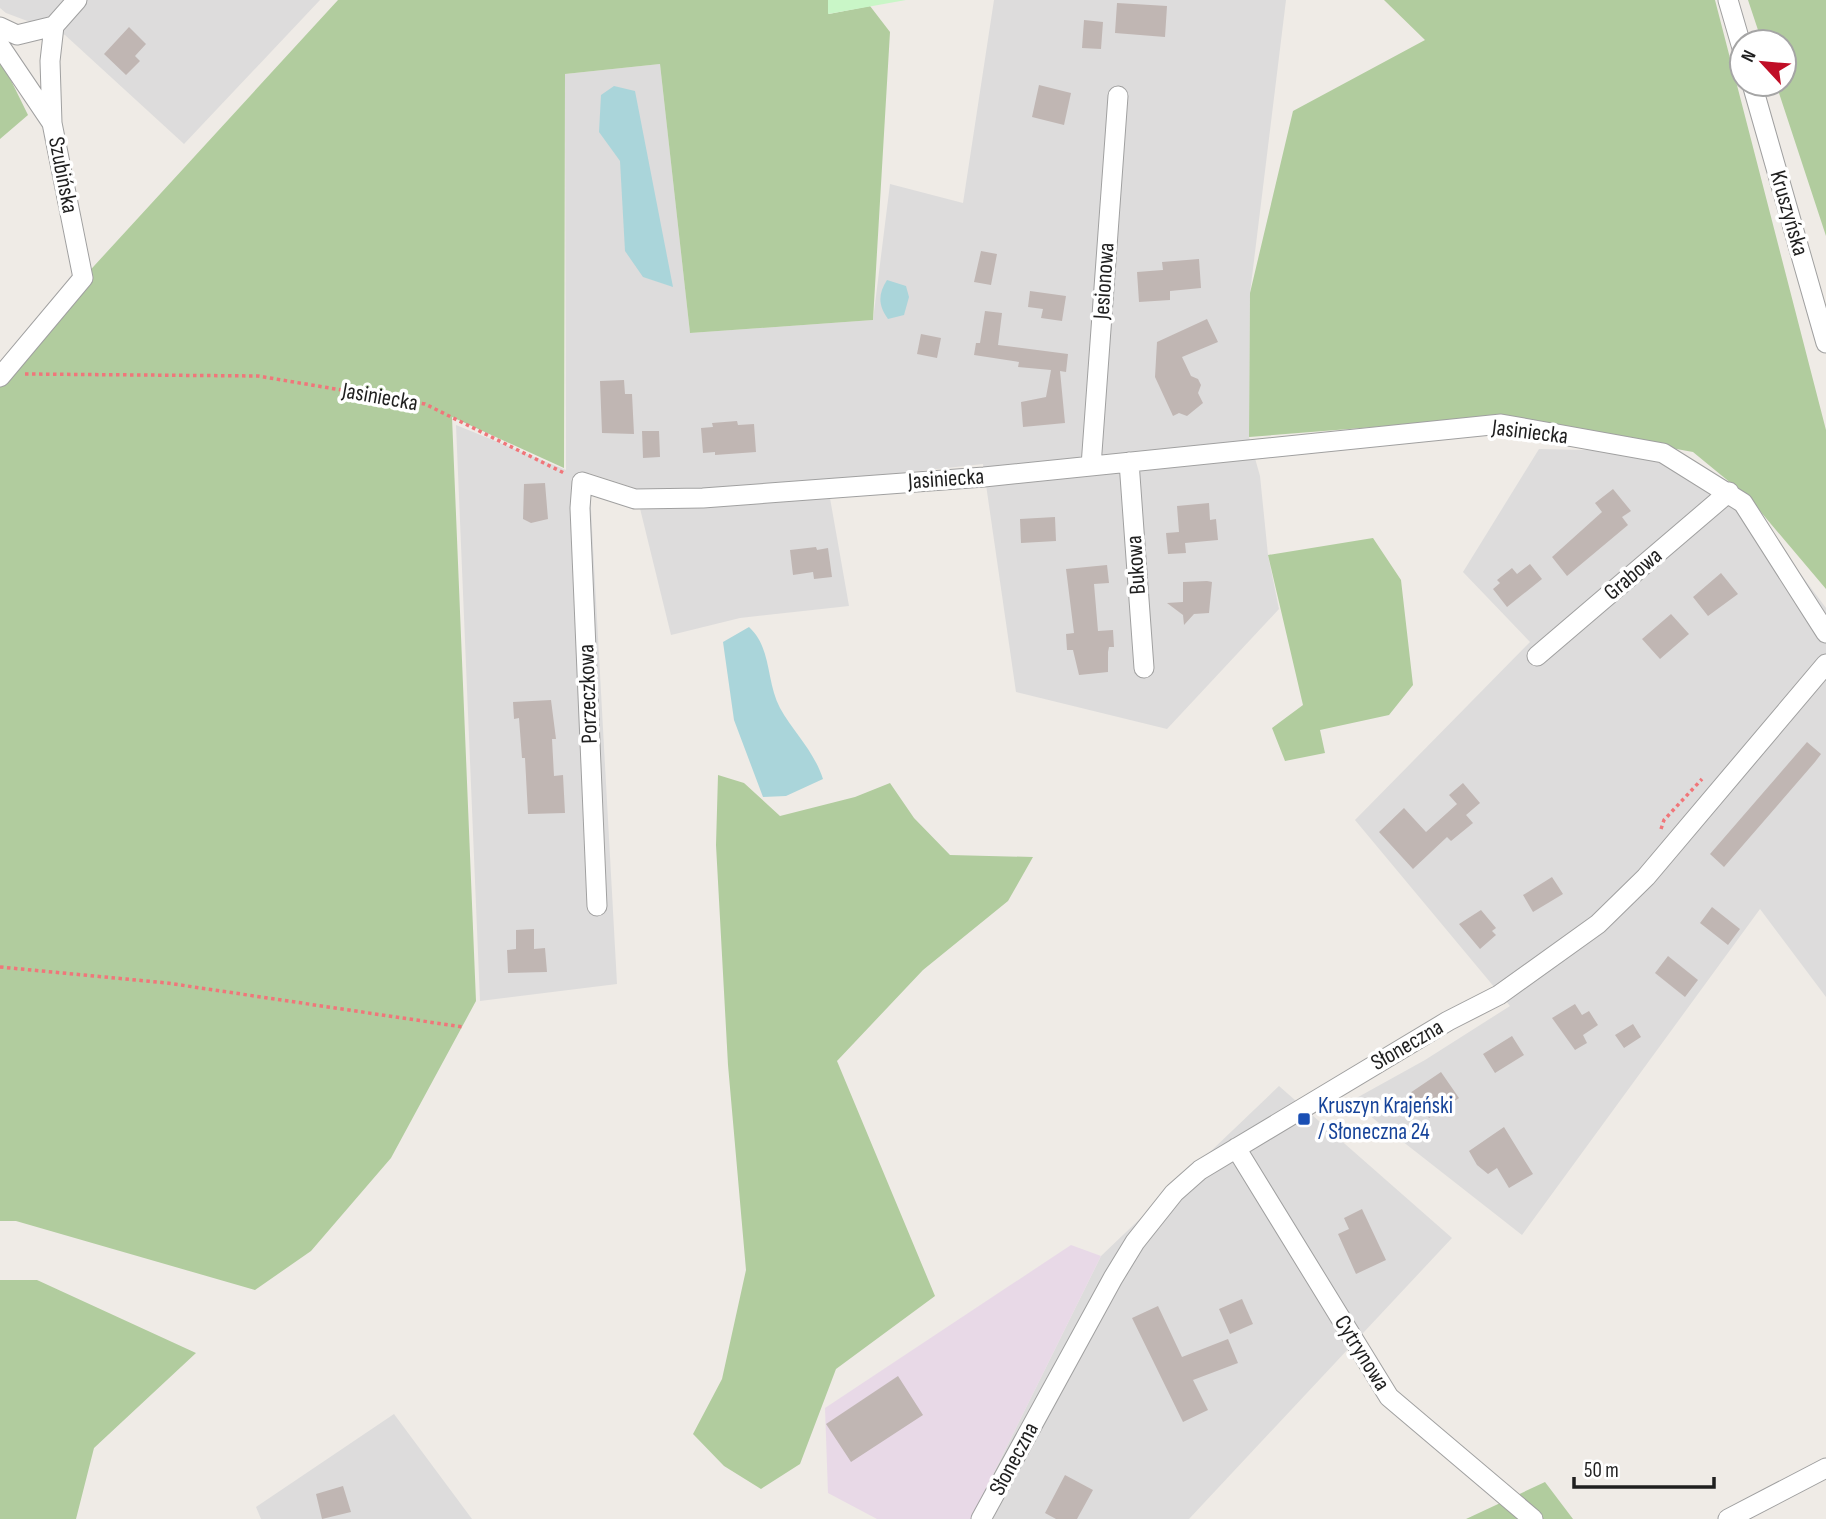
<svg xmlns="http://www.w3.org/2000/svg" width="1826" height="1519" viewBox="0 0 1826 1519" font-family="'Sofia Sans Condensed',sans-serif">
	<style>
		.residential { fill: #dddcdc }
		.industrial { fill: #e8d9e7 }
		.forest { fill: #b1cc9e }
		.park { fill: #c9f6c7 }
		.water { fill: #aad5da }
		.building { fill: #c0b6b3 }
		.lines { fill: none; stroke-linecap: round; stroke-linejoin: round }
		.street-casing { stroke: #a0a0a0; stroke-width: 21 }
		.path { stroke: #f0767a; stroke-width: 3.5; stroke-dasharray: 3.5 3.5; stroke-linecap: butt }
		.street { stroke: #fff; stroke-width: 19 }
		.transit-dot { fill: #1a4fb4; stroke: #fff; stroke-width: 2.5 }
		.labels { text-anchor: middle; dominant-baseline: central; stroke-width: 7; stroke-linejoin: round; paint-order: stroke }
		.street-label { font-size: 23px; fill: #1f1f1f; stroke: #fff }
		.transit-label { font-size: 23px; fill: #164399; stroke: #fff; text-anchor: start }
	</style>
	<rect width="100%" height="100%" fill="#efebe6"/>
	<!-- residential -->
	<path class="residential" d="M0 0H320L184 144 65 35 6 13 0 8Z
		M994 0H1286L1250 293 1249 437 1260 476 1268 555 1279 609 1167 729 1016 692 983 464 827 481 849 606 740 618 671 635 635 488 589 473 617 984 480 1001 456 425 566 470 565 74 660 64 690 333 873 320 890 184 963 203Z
		M1539 449 1679 452 1726 482 1745 500 1826 608V997L1760 909 1522 1235 1351 1101 1425 1060 1510 1006 1355 820 1530 642 1463 572Z
		M1279 1086 1452 1238 1189 1519H971L1101 1256Z
		M394 1414 472 1519H261L256 1507Z"/>
	<!-- industrial -->
	<path class="industrial" d="M1071 1245 1101 1256 971 1519H877L828 1493 825 1408Z"/>
	<!-- forest -->
	<path class="forest" d="M338 0H828L829 14 870 6 890 32 873 320 690 333 660 64 565 74 564 468 452 417 476 1001 391 1158 311 1251 255 1290 16 1221H0V378L83 278Z
		M1384 0H1715L1826 430V589L1749 498 1693 452 1500 417 1249 437 1250 293 1293 111 1425 40Z
		M1748 0H1826V236L1776 84H1784V42H1762Z
		M0 58 28 115 0 139Z
		M1373 538 1401 580 1413 685 1389 715 1320 730 1325 753 1285 761 1272 728 1303 705 1268 555Z
		M718 775 744 783 780 816 855 797 890 783 914 818 950 855 1033 857 1008 901 923 970 837 1061 935 1296 836 1369 800 1464 761 1489 724 1466 693 1434 722 1379 746 1270 728 1065 716 845Z
		M0 1280H37L196 1353 94 1448 76 1519H0Z
		M1545 1482 1573 1519H1466Z"/>
	<!-- park -->
	<path class="park" d="M828 0H906L828 14Z"/>
	<!-- water -->
	<path class="water" d="M614 86 635 91 673 287 643 277 625 251 620 161 599 132 601 95Z
		M887 280 906 286 909 297 904 315 888 319C878 305 878 294 887 280Z
		M749 627C772 648 766 682 780 708 794 733 814 751 823 779L786 796 763 797 734 720 723 642Z"/>
	<!-- building -->
	<path class="building" d="M1117 3 1167 6 1165 37 1115 33Z
		M1084 20 1103 22 1101 49 1082 48Z
		M129 27 146 44 135 56 140 61 126 75 104 54Z
		M1039 85 1071 93 1064 125 1032 117Z
		M981 251 997 254 991 285 974 282Z
		M1199 259 1201 288 1170 291V300L1139 302 1137 272 1163 270 1162 262Z
		M1030 291 1066 296 1062 321 1041 318 1043 309 1028 307Z
		M985 311 1002 313 998 345 1068 354 1066 372 1060 371 1065 423 1023 427 1021 402 1046 397 1051 370 1018 367 1019 362 974 355 976 343H980Z
		M1207 319 1218 342 1182 357 1191 376 1198 379 1201 385 1198 393 1203 403 1187 416 1179 413 1173 416 1155 377 1157 342Z
		M921 334 941 338 937 358 917 354Z
		M624 380 625 394H632L634 434 602 433 600 381Z
		M737 421 738 425 754 424 756 452 715 455V452L703 453 701 428 713 427 712 423Z
		M642 431H659L660 457 643 458Z
		M545 483 548 519 531 523 523 519 524 484Z
		M1613 489 1631 511 1622 517 1628 525 1567 576 1552 557 1602 512 1595 503Z
		M1209 503 1210 520 1216 519 1218 540 1185 543 1186 553 1168 554 1166 533 1179 532 1177 506Z
		M1055 517 1056 541 1021 543 1020 519Z
		M816 547 817 550 828 548 832 577 814 579 813 572 793 575 790 550Z
		M1530 564 1542 579 1507 607 1493 589 1500 583 1497 580 1512 568 1517 574Z
		M1107 565 1109 583 1094 584 1098 631 1113 630 1114 647H1109L1108 652V672L1079 675 1073 650H1067L1066 634 1074 633 1066 569Z
		M1721 573 1738 594 1708 616 1693 597Z
		M1207 581 1212 582 1209 613 1194 614 1184 625 1183 615 1167 603 1183 602V582Z
		M1671 614 1689 634 1660 659 1642 639Z
		M551 700 556 739H552L554 776 563 775 565 813 528 814 525 758H522L519 718 514 719 513 702Z
		M1807 742 1821 754 1815 762 1724 867 1710 854Z
		M1463 783 1480 803 1466 815 1473 823 1451 841 1447 837 1413 869 1379 832 1404 808 1426 832 1457 804 1449 795Z
		M1552 877 1563 894 1533 912 1523 895Z
		M1712 907 1740 929 1728 945 1700 923Z
		M1481 910 1496 928 1492 931 1496 935 1480 949 1459 924Z
		M534 929V949L545 948 547 972 508 973 507 950 516 949V930Z
		M1668 956 1698 980 1685 997 1655 973Z
		M1575 1004 1582 1015 1589 1011 1598 1025 1583 1035 1587 1043 1575 1050 1552 1018Z
		M1633 1024 1641 1037 1624 1048 1615 1035Z
		M1512 1036 1524 1055 1495 1073 1483 1054Z
		M1441 1072 1459 1098 1429 1118 1422 1107 1413 1106 1409 1100 1410 1093Z
		M1504 1127 1533 1174 1509 1188 1497 1168 1488 1174 1477 1165 1469 1151Z
		M1362 1209 1386 1260 1356 1274 1338 1234 1349 1229 1344 1218Z
		M1242 1299 1253 1324 1230 1334 1219 1309Z
		M1158 1306 1182 1357 1228 1339 1238 1363 1193 1380 1208 1410 1183 1422 1132 1318Z
		M898 1376 923 1415 851 1462 826 1424Z
		M1065 1475 1093 1490 1077 1519H1056L1045 1513Z
		M343 1486 351 1512 322 1519 316 1494Z"/>
	<g class="lines">
		<!-- street casing -->
		<g class="street-casing">
			<path id="street" d="M1728 0 1742 48
				M54 26 77 0
				M0 27 17 35 54 26 50 61 52 123
				M0 46 52 123 83 278 0 377
				M1752 84 1826 343
				M1129 462 1144 668
				M1091 466 1118 96
				M1537 656 1729 492
				M597 906 580 508 582 482 635 499 703 498 984 477 1501 424 1663 453 1743 503 1826 633
				M1236 1148 1389 1397 1533 1519
				M981 1519 1113 1278 1135 1242 1174 1193 1200 1170 1448 1021 1499 995 1598 924 1646 877 1826 664
				M1728 1519 1826 1468"/>
		</g>
		<!-- path -->
		<path class="path" d="M25 374 258 376 425 404 566 474
			M1661 829 1664 820 1702 779
			M0 967 167 983 463 1027"/>
		<!-- street -->
		<use href="#street" class="street"/>
	</g>
	<!-- markers -->
	<rect class="transit-dot" x="1297" y="1112" width="14" height="14" rx="3.5"/>
	<g class="labels">
		<!-- street labels -->
		<g class="street-label">
			<text transform="translate(63 175) rotate(79)">Szubińska</text>
			<text transform="translate(1789 213) rotate(74)">Kruszyńska</text>
			<text transform="translate(1104 281) rotate(-86)">Jesionowa</text>
			<text transform="translate(380 397) rotate(10)">Jasiniecka</text>
			<text transform="translate(1530 432) rotate(7)">Jasiniecka</text>
			<text transform="translate(946 479) rotate(-4)">Jasiniecka</text>
			<text transform="translate(1136 565) rotate(-94)">Bukowa</text>
			<text transform="translate(1633 574) rotate(-40)">Grabowa</text>
			<text transform="translate(588 694) rotate(-92)">Porzeczkowa</text>
			<text transform="translate(1407 1045) rotate(-30)">Słoneczna</text>
			<text transform="translate(1362 1353) rotate(58)">Cytrynowa</text>
			<text transform="translate(1014 1459) rotate(-62)">Słoneczna</text>
		</g>
		<!-- transit labels -->
		<g class="transit-label">
			<text x="1318" y="1106">Kruszyn Krajeński<tspan x="1318" dy="26">/ Słoneczna 24</tspan></text>
		</g>
	</g>
	<!-- north arrow -->
	<g transform="translate(1763 63) rotate(296)"><circle r="33" fill="#ffffff" stroke="#a5a5a5" stroke-width="2"/>
	<path d="M0-5L12 26L0 18L-12 26Z" fill="#c00e26"/>
	<text y="-10" font-size="19" font-weight="bold" text-anchor="middle" fill="#1f1f1f">N</text>
	</g>
	<!-- scale -->
	<path d="M1574 1477v10h140v-10" fill="none" stroke="#1f1f1f" stroke-width="3.5"/>
	<text x="1584" y="1477" font-size="21" fill="#1f1f1f" stroke="#ffffff" stroke-width="5" paint-order="stroke">50 m</text>
</svg>
